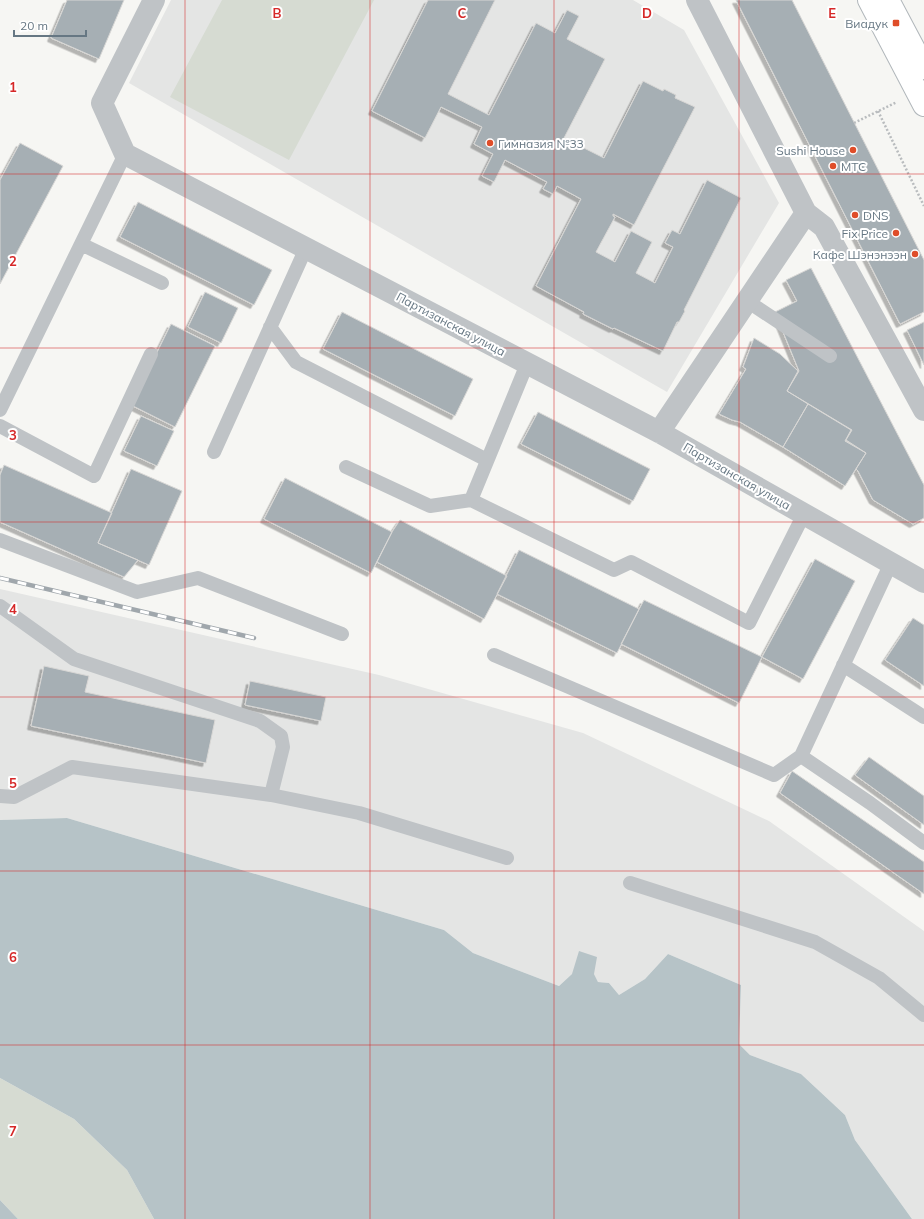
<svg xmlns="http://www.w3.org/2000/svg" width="924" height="1219" viewBox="0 0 924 1219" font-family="Mulish,sans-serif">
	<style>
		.built { fill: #e4e5e4 }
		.green { fill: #d6dbd2 }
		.water { fill: #b6c3c7 }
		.building { fill: #a6afb4; stroke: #d8d7d5; filter: url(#shadow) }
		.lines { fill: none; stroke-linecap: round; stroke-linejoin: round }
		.secondary-casing { stroke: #b1b7bb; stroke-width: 24 }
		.path { stroke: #b9bcbe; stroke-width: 2.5; stroke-dasharray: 2 2; stroke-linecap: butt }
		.service { stroke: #bfc3c6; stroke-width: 14 }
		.minor { stroke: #bfc3c6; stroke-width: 22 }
		.secondary { stroke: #fff; stroke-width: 22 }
		.rail-casing { stroke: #a0a7ac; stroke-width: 4.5 }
		.rail { stroke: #fff; stroke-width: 3; stroke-dasharray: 9; stroke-linecap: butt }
		.grid { fill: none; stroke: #d62828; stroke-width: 1; stroke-opacity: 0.55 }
		.poi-dot { fill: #df4d29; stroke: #fff; stroke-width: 1.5 }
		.labels { text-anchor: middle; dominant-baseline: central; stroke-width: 4; stroke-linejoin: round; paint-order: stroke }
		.poi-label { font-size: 12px; fill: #667783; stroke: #fff; text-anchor: end }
		.street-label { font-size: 12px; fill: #667783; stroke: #fff }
		.grid-label { font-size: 13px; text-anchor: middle; font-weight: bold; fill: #d62828; stroke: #fff; stroke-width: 4; stroke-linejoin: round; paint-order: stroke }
	</style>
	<defs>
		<filter id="shadow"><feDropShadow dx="-3.5" dy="3.5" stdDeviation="0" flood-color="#0004"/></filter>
	</defs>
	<rect width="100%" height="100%" fill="#f6f6f3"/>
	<!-- built -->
	<path class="built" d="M171 0H633L684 30 779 203 667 392 129 83Z
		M0 589 379 675 583 733 769 821 924 931V1219H912L855 1140 845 1115 801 1074 750 1055 739 1044 741 985 668 954 645 979 619 995 609 983 598 982 594 974H572L559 986 473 953 444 930 67 818 0 820Z"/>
	<!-- green -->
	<path class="green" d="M222 0H374L289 160 170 97Z
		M0 1078 74 1119 127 1170 154 1219H18L0 1200Z"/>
	<!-- water -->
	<path class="water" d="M67 818 444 930 473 953 559 986 572 974 579 951 597 957 594 974 598 982 609 983 619 995 645 979 668 954 741 985 739 1044 750 1055 801 1074 845 1115 855 1140 912 1219H154L127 1170 74 1119 0 1078V820Z
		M0 1200 18 1219H0Z"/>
	<!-- building -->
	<path class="building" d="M67 0H124L99 59 51 38Z
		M428 0H495L448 94 489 115 536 23 555 33 567 10 579 16 567 39 605 59 564 138 604 158 643 81 663 91 664 89 676 95 675 98 695 107 634 225 613 214V216L615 217 596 252 615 262 631 231 652 242 636 273 655 283 673 247 665 243 672 230 680 234 707 180 741 198 684 310 685 311 679 322H677L663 351 614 328 613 329 583 314 584 312 536 286 581 199 557 186 553 194 543 189 547 182 505 160 494 182 482 176 493 154 474 144 482 127 441 107 425 138 372 111Z
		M736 0H792L924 260V312L900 324Z
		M20 143 63 166 0 284V180Z
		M138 202 272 270 254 305 120 237Z
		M811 268 924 485V518L913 524 873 500 858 471 856 469 866 453 846 440 852 430 787 391 799 371 775 312 797 301 786 280Z
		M205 292 238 308 221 343 188 327Z
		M342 312 473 379 455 416 323 349Z
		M924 322V365L907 330Z
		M171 324 215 346 175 427 131 405Z
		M754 338 780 354 798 371 787 391 808 404 783 447 740 422 732 420 719 414 746 369 743 367Z
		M808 404 851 430 845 441 866 453 845 486 783 447Z
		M538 412 650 469 633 501 521 444Z
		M141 416 174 431 157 466 124 451Z
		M4 465 112 513 98 543 138 560 124 577 0 522V475Z
		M131 469 182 491 149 565 98 543Z
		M285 478 392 532 371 573 264 519Z
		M400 520 507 576 484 619 377 562 392 532Z
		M519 550 639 609 617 653 497 594Z
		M815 559 855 581 803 679 762 657Z
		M644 600 762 657 739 703 621 644Z
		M913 618 924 625V686L885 660Z
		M44 666 89 676 85 692 215 720 206 763 31 726Z
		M250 681 326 697 321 721 245 705Z
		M869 757 924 796V825L855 775Z
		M792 771 924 862V894L780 793Z"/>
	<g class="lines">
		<!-- secondary casing -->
		<g class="secondary-casing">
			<path id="secondary" d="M869 0 924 105
				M888 0 924 68"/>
		</g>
		<!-- path -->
		<path class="path" d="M878 111 924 206
			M854 123 897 102
			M799 150 809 145"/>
		<!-- service -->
		<path class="service" d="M81 244 162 283
			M747 301 830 356
			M270 327 296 362 487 460
			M0 410 125 154
			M0 426 94 476 151 354
			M214 452 306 248
			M346 467 430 506 471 500 614 570 631 562 749 623 804 514
			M471 500 527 364
			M0 540 137 592 198 578 342 634
			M891 563 801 756 870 803 924 843
			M0 606 74 659 260 721 281 736 283 747 271 795
			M494 655 774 775 801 756
			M843 665 924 717
			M0 796 14 797 72 767 271 795 359 813 507 858
			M630 883 815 942 879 978 924 1015"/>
		<!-- minor -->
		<path class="minor" d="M154 0 102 103 125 154 659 432 924 582
			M697 0 806 213 824 227 924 410
			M659 432 806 213"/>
		<!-- secondary -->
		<use href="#secondary" class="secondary"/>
		<!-- rail casing -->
		<g class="rail-casing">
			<path id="rail" d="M0 578 254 638"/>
		</g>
		<!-- rail -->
		<use href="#rail" class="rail"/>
	</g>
	<!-- grid -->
	<path class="grid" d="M185 0V1219M370 0V1219M554 0V1219M739 0V1219M0 174H924M0 348H924M0 522H924M0 697H924M0 871H924M0 1045H924"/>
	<!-- markers -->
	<g class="poi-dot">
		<rect x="892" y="19" width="8" height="8" rx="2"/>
		<circle cx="490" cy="143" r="4"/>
		<circle cx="853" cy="150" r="4"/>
		<circle cx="833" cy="166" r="4"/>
		<circle cx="855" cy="215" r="4"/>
		<circle cx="896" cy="233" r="4"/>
		<circle cx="915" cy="254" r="4"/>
	</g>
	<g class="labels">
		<!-- poi labels -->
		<g class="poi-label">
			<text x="888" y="23">Виадук</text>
			<text x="498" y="143" text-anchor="start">Гимназия №33</text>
			<text x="845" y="150">Sushi House</text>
			<text x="841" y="166" text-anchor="start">МТС</text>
			<text x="863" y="215" text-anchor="start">DNS</text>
			<text x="888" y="233">Fix Price</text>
			<text x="907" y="254">Кафе Шэнэнээн</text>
		</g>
		<!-- street labels -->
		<g class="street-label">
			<text transform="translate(451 324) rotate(28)">Партизанская улица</text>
			<text transform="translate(737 476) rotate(30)">Партизанская улица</text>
		</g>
	</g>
	<g class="grid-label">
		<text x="277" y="18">B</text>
		<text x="462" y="18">C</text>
		<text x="647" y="18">D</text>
		<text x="832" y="18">E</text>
		<text x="13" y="92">1</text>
		<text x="13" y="266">2</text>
		<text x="13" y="440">3</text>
		<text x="13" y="614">4</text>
		<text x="13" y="788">5</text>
		<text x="13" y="962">6</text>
		<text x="13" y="1136">7</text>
	</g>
	<!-- scale -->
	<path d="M14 30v6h72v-6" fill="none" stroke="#667783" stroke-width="2"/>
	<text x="20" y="30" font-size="12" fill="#667783" stroke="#ffffff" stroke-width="3" paint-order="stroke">20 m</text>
</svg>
